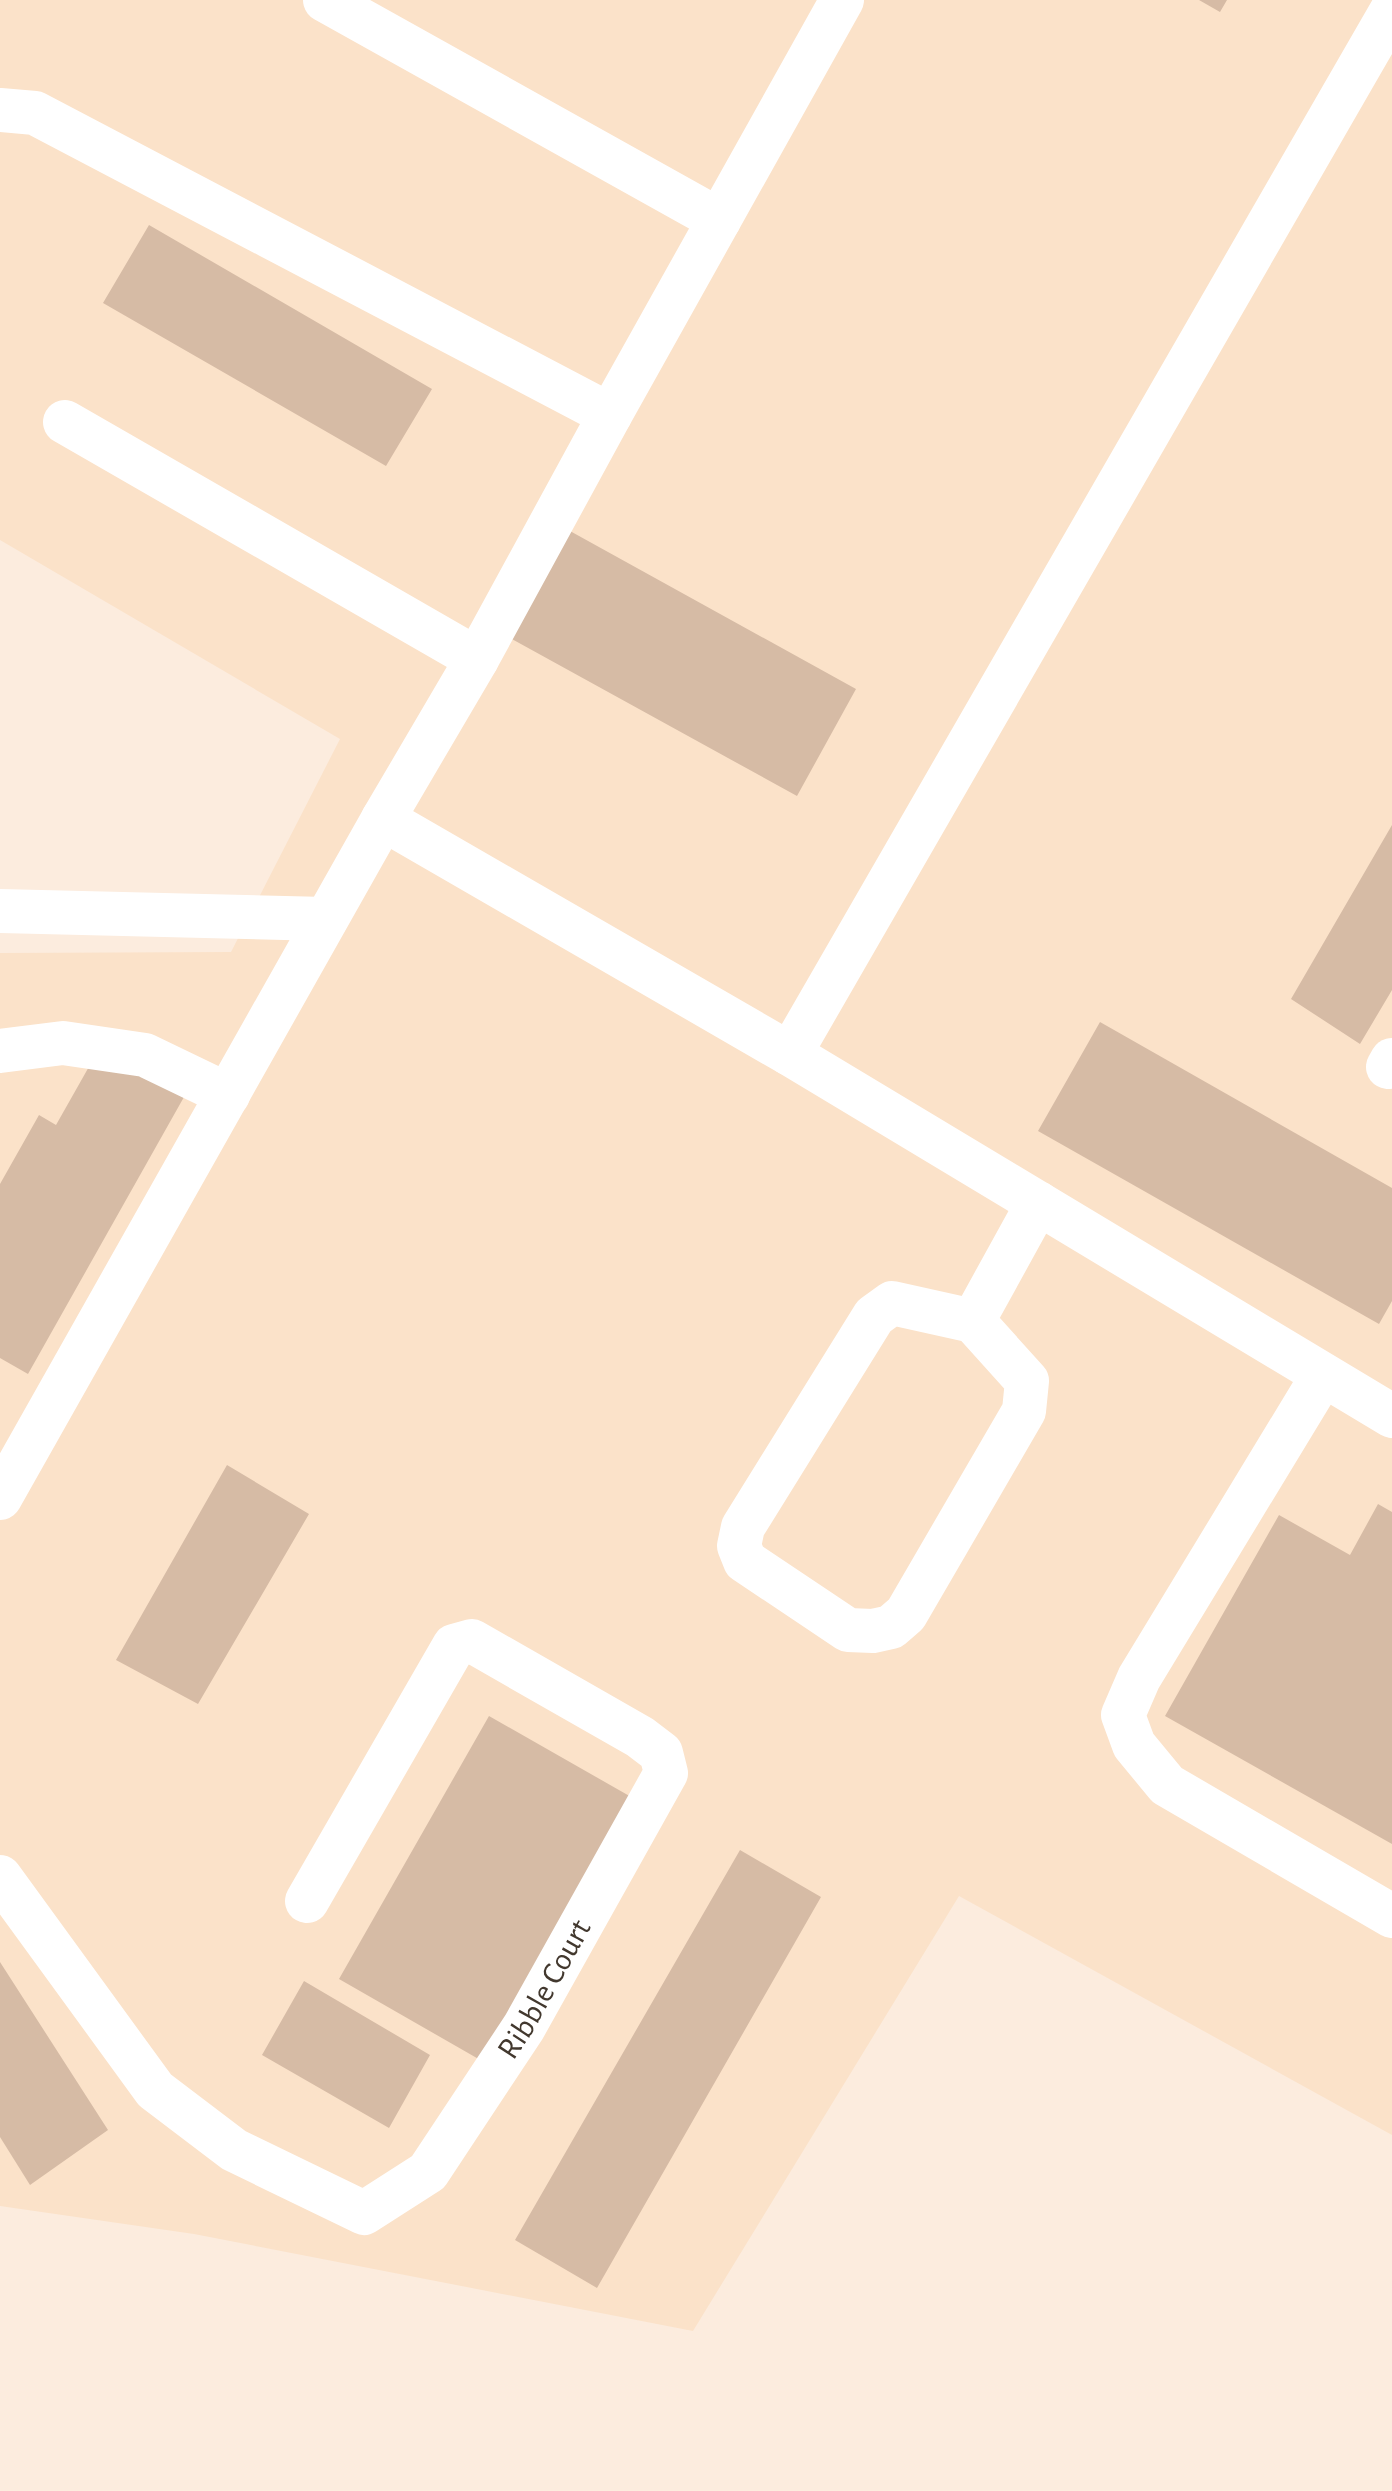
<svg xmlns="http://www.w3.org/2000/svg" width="1392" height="2491" viewBox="0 0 1392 2491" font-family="'Alegreya Sans',sans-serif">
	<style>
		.built { fill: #fbe2c9 }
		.building { fill: #d6bba5 }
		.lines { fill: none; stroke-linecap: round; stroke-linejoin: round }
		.minor { stroke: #fff; stroke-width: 44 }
		.labels { text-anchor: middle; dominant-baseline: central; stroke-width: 6; stroke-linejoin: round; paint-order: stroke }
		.street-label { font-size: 32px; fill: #42382e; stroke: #fcecde }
	</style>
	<rect width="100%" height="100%" fill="#fcecde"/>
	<!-- built -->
	<path class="built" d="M0 0H1392V2135L959 1896 693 2331 194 2234 0 2206V953L231 952 340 739 0 540Z"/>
	<!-- building -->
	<path class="building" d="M1199 0H1227L1220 12Z
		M149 225 432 389 386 466 103 303Z
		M570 531 856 689 797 796 510 638Z
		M1392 825V990L1360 1044 1291 999Z
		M1100 1022 1392 1188V1301L1379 1324 1038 1131Z
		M99 1049 184 1097 28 1374 0 1358V1184L39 1115 56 1125Z
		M227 1465 309 1514 198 1704 116 1660Z
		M1378 1504 1392 1512V1844L1165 1716 1279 1515 1350 1555Z
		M489 1716 640 1802 489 2065 339 1979Z
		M740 1850 821 1897 597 2288 515 2240Z
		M0 1962 108 2130 30 2185 0 2137Z
		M304 1981 430 2055 389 2128 262 2055Z"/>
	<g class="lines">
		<!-- minor -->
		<g class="minor">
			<path d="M325 0 719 220"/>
			<path d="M842 0 610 415 477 659 383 819 790 1054 1392 1416"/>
			<path d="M0 110 35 113 610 415"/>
			<path d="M65 422 477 659"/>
			<path d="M0 911 326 919"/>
			<path d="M0 1051 63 1043 145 1055 228 1095"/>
			<path d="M790 1054 1392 10"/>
			<path d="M1388 1067 1392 1060"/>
			<path d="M973 1321 892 1303 874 1316 743 1527 739 1546 745 1561 848 1630 873 1631 891 1627 906 1614 1024 1411 1027 1381 973 1321 1038 1203"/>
			<path d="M1323 1375 1139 1678 1123 1715 1134 1745 1167 1785 1392 1916"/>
			<path d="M0 1498 383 819"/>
			<path id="s1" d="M0 1877 155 2090 234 2150 364 2213 428 2172 524 2027 666 1773 661 1753 640 1737 472 1641 454 1646 307 1901"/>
		</g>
	</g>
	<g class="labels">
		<!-- street labels -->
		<g class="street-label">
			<text stroke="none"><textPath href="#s1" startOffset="800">Ribble Court</textPath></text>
		</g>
	</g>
</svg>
